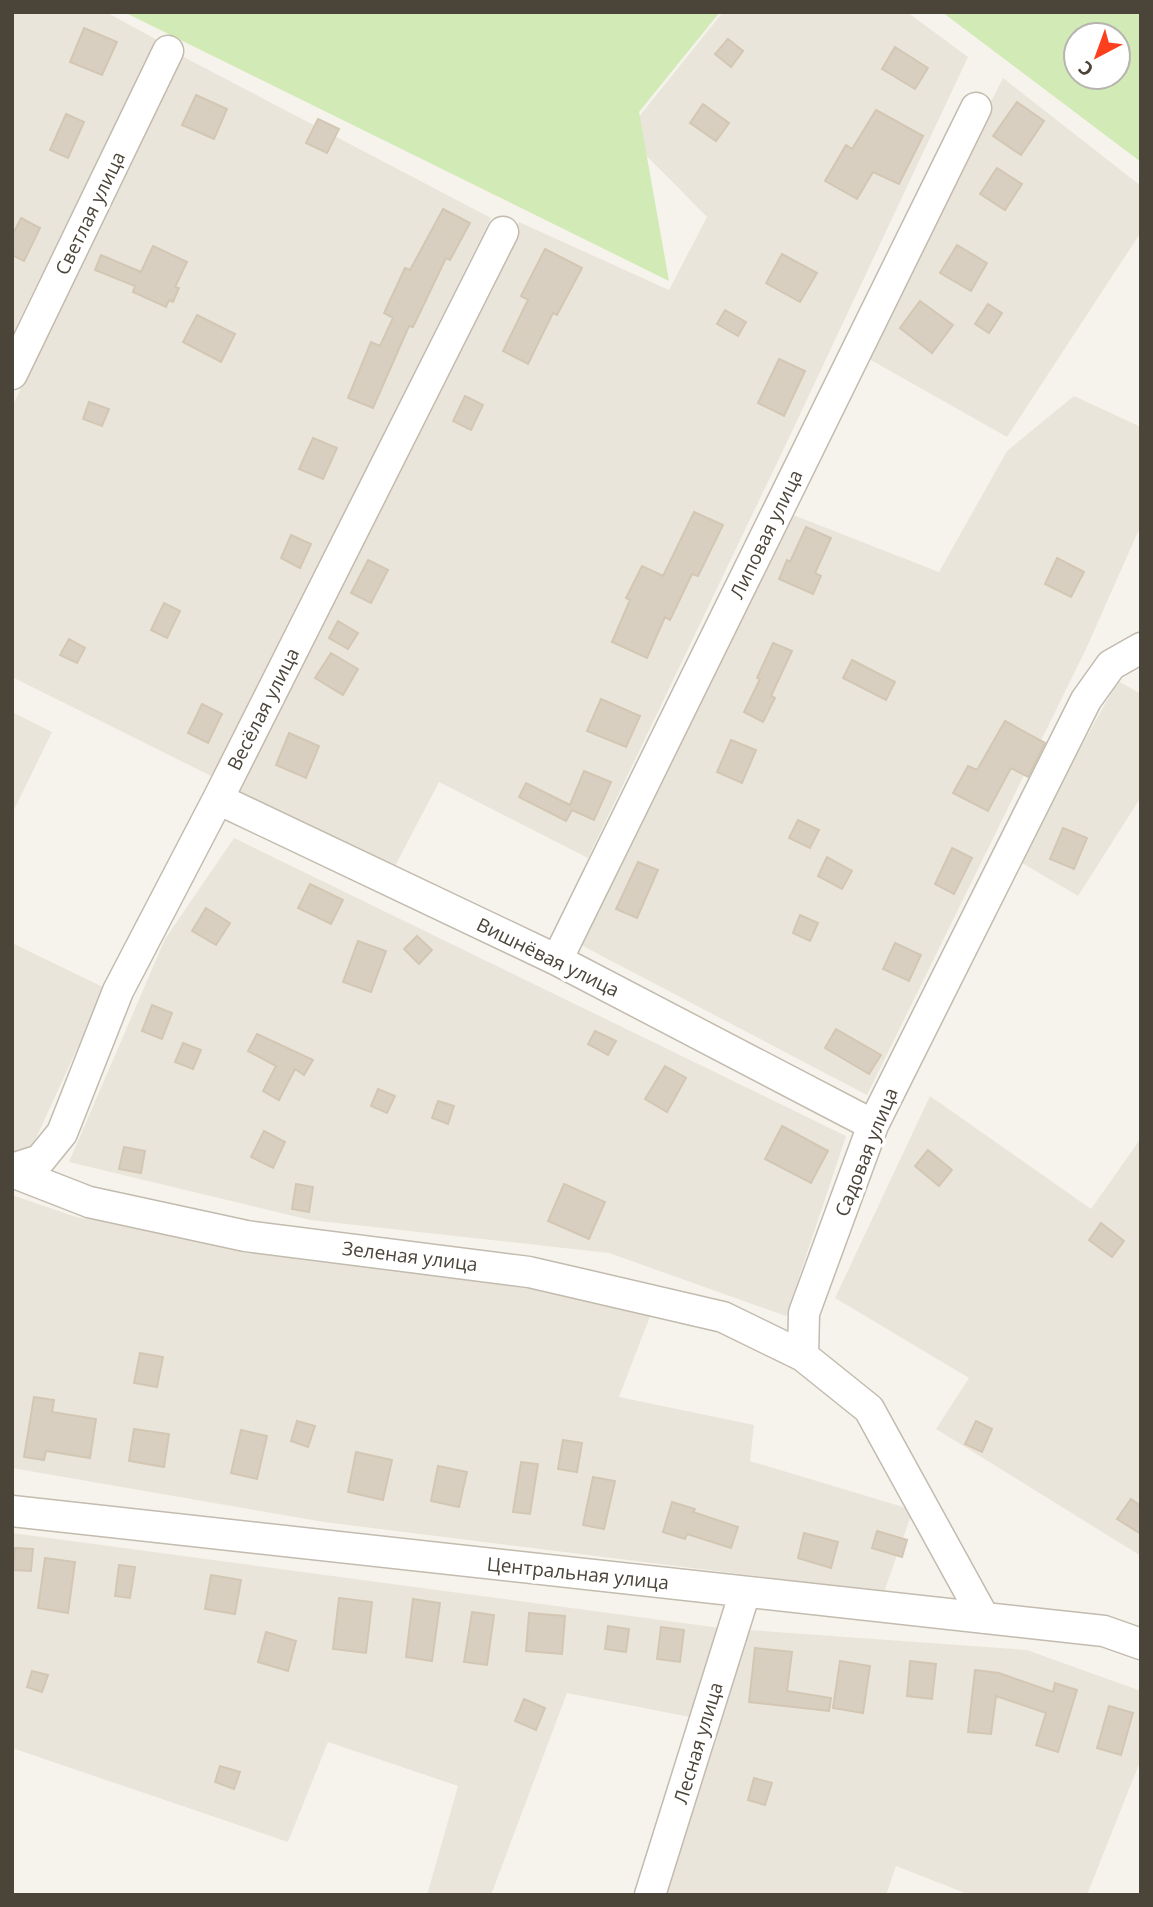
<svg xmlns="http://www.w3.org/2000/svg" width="1153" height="1907" viewBox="0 0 1153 1907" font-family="'Open Sans',sans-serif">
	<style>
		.residential { fill: #eae5da }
		.green { fill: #d2eab5; fill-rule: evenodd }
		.building { fill: #d8cfc1; stroke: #d3c7b4; stroke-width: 2 }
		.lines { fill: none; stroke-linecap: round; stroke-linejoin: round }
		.minor-casing { stroke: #c2bbae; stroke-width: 33 }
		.minor { stroke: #fff; stroke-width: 30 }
		.labels { text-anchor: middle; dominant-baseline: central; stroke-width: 7; stroke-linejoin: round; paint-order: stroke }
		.street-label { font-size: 19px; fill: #4b4439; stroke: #fff }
	</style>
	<rect width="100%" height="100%" fill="#f6f3ec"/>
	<!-- residential -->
	<path class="residential" d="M12 12H106L157 40 12 335Z
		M723 12H907L968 57 787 442 588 858 439 782 394 868 235 795 519 222 669 290 707 217 625 134Z
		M180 55 491 218 213 777 12 677V407Z
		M1003 78 1141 186V232L1007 437 862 355Z
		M1074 396 1141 427V525L1086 649 867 1095 579 944 788 513 939 572 1007 451Z
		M1118 681 1141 694V797L1078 896 1017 860Z
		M12 712 52 732 12 814Z
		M234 838 846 1136 786 1316 609 1253 310 1220 69 1162 165 939Z
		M12 943 105 988 25 1162 12 1155Z
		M930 1096 1091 1209 1141 1138V1556L936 1429 969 1378 835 1298Z
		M12 1195 76 1217 389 1263 654 1306 619 1397 754 1425 750 1461 913 1510 884 1592 324 1522 12 1468Z
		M12 1533 728 1629 695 1718 567 1693 491 1895H427L458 1786 328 1742 288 1842 12 1748Z
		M749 1630 1027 1650 1141 1691V1759L1087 1895H970L896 1866 886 1895H663Z"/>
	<!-- green -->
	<path class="green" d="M124 12H720L639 112 669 281Z
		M942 12H1141V162ZM1076 35H1118V77H1076Z"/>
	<!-- building -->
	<path class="building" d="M84 28 117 42 102 75 70 62Z
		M728 39 743 51 731 67 715 54Z
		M895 47 928 68 915 89 882 69Z
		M196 95 227 109 214 139 182 125Z
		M1017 102 1044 121 1021 155 993 136Z
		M703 104 729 123 716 141 690 123Z
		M876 110 923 136 899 184 873 172 857 199 825 181 846 145 852 149Z
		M66 114 84 122 68 158 50 150Z
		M318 119 339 129 327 153 306 143Z
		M997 168 1022 184 1005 210 980 194Z
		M443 209 470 223 450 260 446 258 413 327 409 326 373 408 348 398 371 342 380 346 393 318 384 313 405 268 410 270Z
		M21 218 40 228 24 261 12 255V236Z
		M957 245 987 263 971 291 940 273Z
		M153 246 187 262 175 287 179 288 173 302 169 300 166 307 133 292 135 286 95 270 101 255 141 272Z
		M545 249 582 268 557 315 553 313 528 364 503 351 528 300 521 296Z
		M782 254 817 273 800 302 766 283Z
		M920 301 953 325 932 353 900 328Z
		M988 304 1002 313 989 333 975 324Z
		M725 310 746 322 738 336 717 324Z
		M197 315 235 334 221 362 183 342Z
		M779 359 805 371 784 416 758 403Z
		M465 396 483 405 471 430 453 421Z
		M89 402 109 409 102 426 83 419Z
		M313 438 337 448 323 479 299 469Z
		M694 512 723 525 698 576 692 574 670 620 665 617 647 658 612 642 630 600 626 598 642 566 663 576Z
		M806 527 831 538 815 573 821 576 813 594 779 579 787 560 790 562Z
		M291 535 311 544 300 568 281 558Z
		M1057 558 1084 572 1071 597 1045 584Z
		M368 560 388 570 371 603 351 593Z
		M164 603 180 611 167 638 151 630Z
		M338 621 358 633 348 649 329 638Z
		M69 639 85 648 77 663 60 655Z
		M773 643 792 651 771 696 775 698 763 722 744 712 760 679 757 678Z
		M331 653 358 669 343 695 315 678Z
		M852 660 895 682 886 700 843 678Z
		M601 699 640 716 626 747 587 731Z
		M202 704 222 714 208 743 188 733Z
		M1005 721 1045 743 1028 777 1011 768 988 811 953 793 968 766 977 770Z
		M289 733 319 746 306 778 276 765Z
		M731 740 756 750 742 783 717 772Z
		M584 771 611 782 594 820 572 810 566 821 519 797 526 783 570 805Z
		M798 820 819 830 810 848 789 838Z
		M1063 828 1087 838 1074 869 1050 859Z
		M952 848 972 858 954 894 935 884Z
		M827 857 852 871 842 889 818 876Z
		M638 862 658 870 637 918 616 909Z
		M310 884 343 900 331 924 298 908Z
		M206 908 230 923 216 945 192 931Z
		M800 915 818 923 810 941 793 933Z
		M417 936 432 950 419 964 404 949Z
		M358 941 386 951 371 992 343 982Z
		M895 943 921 955 909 981 883 969Z
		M152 1005 172 1013 162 1039 142 1031Z
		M836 1029 881 1055 869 1074 825 1048Z
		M595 1031 616 1041 608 1055 588 1044Z
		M257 1034 313 1060 304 1075 295 1069 279 1100 263 1091 276 1066 248 1051Z
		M183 1043 201 1050 193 1069 175 1062Z
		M665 1066 686 1078 667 1112 645 1099Z
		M378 1089 395 1096 387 1113 371 1106Z
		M438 1101 454 1106 448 1124 432 1118Z
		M782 1126 828 1151 811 1183 765 1159Z
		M264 1131 285 1142 273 1168 251 1157Z
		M124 1147 145 1151 141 1173 119 1169Z
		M928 1150 952 1170 939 1186 915 1166Z
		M296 1184 313 1187 309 1212 292 1209Z
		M564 1184 605 1202 589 1239 548 1221Z
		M1101 1223 1124 1241 1112 1257 1089 1240Z
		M140 1353 163 1357 157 1387 134 1383Z
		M34 1397 54 1400 52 1412 96 1419 90 1458 46 1451 44 1460 24 1457Z
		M297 1421 315 1426 308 1447 291 1441Z
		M976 1421 992 1429 982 1452 965 1444Z
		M134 1429 169 1434 164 1467 129 1461Z
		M241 1430 267 1436 257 1479 231 1473Z
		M563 1440 582 1443 577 1472 558 1469Z
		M356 1452 392 1460 383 1500 348 1492Z
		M521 1462 538 1464 530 1514 513 1512Z
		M438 1466 467 1472 459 1507 431 1501Z
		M593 1477 615 1481 604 1529 583 1525Z
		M1131 1499 1141 1506V1534L1117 1519Z
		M672 1502 695 1509 693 1512 738 1527 731 1548 687 1534 685 1539 663 1532Z
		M877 1531 907 1540 902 1557 872 1548Z
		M804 1533 838 1542 831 1568 798 1558Z
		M15 1548 33 1549 31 1571 13 1570Z
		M45 1558 75 1562 68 1613 38 1608Z
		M119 1565 135 1567 130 1598 115 1596Z
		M211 1575 241 1580 235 1614 205 1609Z
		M339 1598 372 1602 366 1653 333 1649Z
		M413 1599 440 1603 432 1661 406 1657Z
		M472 1612 494 1615 487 1665 464 1662Z
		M529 1613 565 1616 562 1654 526 1651Z
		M608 1626 629 1629 626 1652 605 1649Z
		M661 1627 684 1630 680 1662 657 1659Z
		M266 1632 296 1641 288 1671 258 1662Z
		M755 1648 792 1652 787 1691 831 1698 829 1711 749 1702Z
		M840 1661 870 1666 863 1713 833 1708Z
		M910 1661 936 1664 932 1699 907 1696Z
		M975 1670 999 1673 1053 1692 1055 1683 1077 1690 1058 1752 1036 1745 1046 1713 996 1696 991 1734 968 1732Z
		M32 1671 48 1675 42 1692 27 1687Z
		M524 1699 545 1708 536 1730 515 1721Z
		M1109 1706 1133 1713 1121 1755 1097 1748Z
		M220 1766 240 1772 234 1789 215 1782Z
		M754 1778 772 1783 765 1805 748 1800Z"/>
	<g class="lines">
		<!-- minor casing -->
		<g class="minor-casing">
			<path id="minor" d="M12 374 168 51
				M218 799 557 960 873 1125
				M557 960 976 108
				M12 1169 40 1160 62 1133 118 991 218 799 503 232
				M12 1172 89 1202 246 1236 529 1272 723 1317 803 1356
				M12 1511 1104 1631 1141 1644
				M984 1618 869 1409 803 1356 804 1313 873 1125 1086 700 1111 665 1141 648
				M650 1895 745 1592"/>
		</g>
		<!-- minor -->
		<use href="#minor" class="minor"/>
	</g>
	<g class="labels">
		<!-- street labels -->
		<g class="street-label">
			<text transform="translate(90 213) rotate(-64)">Светлая улица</text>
			<text transform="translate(766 534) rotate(-64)">Липовая улица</text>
			<text transform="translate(263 709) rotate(-63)">Весёлая улица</text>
			<text transform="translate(548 957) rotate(26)">Вишнёвая улица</text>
			<text transform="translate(866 1152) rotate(-68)">Садовая улица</text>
			<text transform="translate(410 1256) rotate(7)">Зеленая улица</text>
			<text transform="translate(578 1573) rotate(6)">Центральная улица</text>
			<text transform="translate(698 1743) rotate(-73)">Лесная улица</text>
		</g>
	</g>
	<!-- border -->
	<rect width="1153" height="1907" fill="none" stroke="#4b4439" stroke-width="28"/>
	<!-- north arrow -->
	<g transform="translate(1097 56) rotate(221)"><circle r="33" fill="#ffffff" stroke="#b7b4b0" stroke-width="2"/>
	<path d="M0-5L12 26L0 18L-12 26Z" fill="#fc3f1d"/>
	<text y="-10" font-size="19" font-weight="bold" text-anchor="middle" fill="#4b4439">С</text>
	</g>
</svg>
